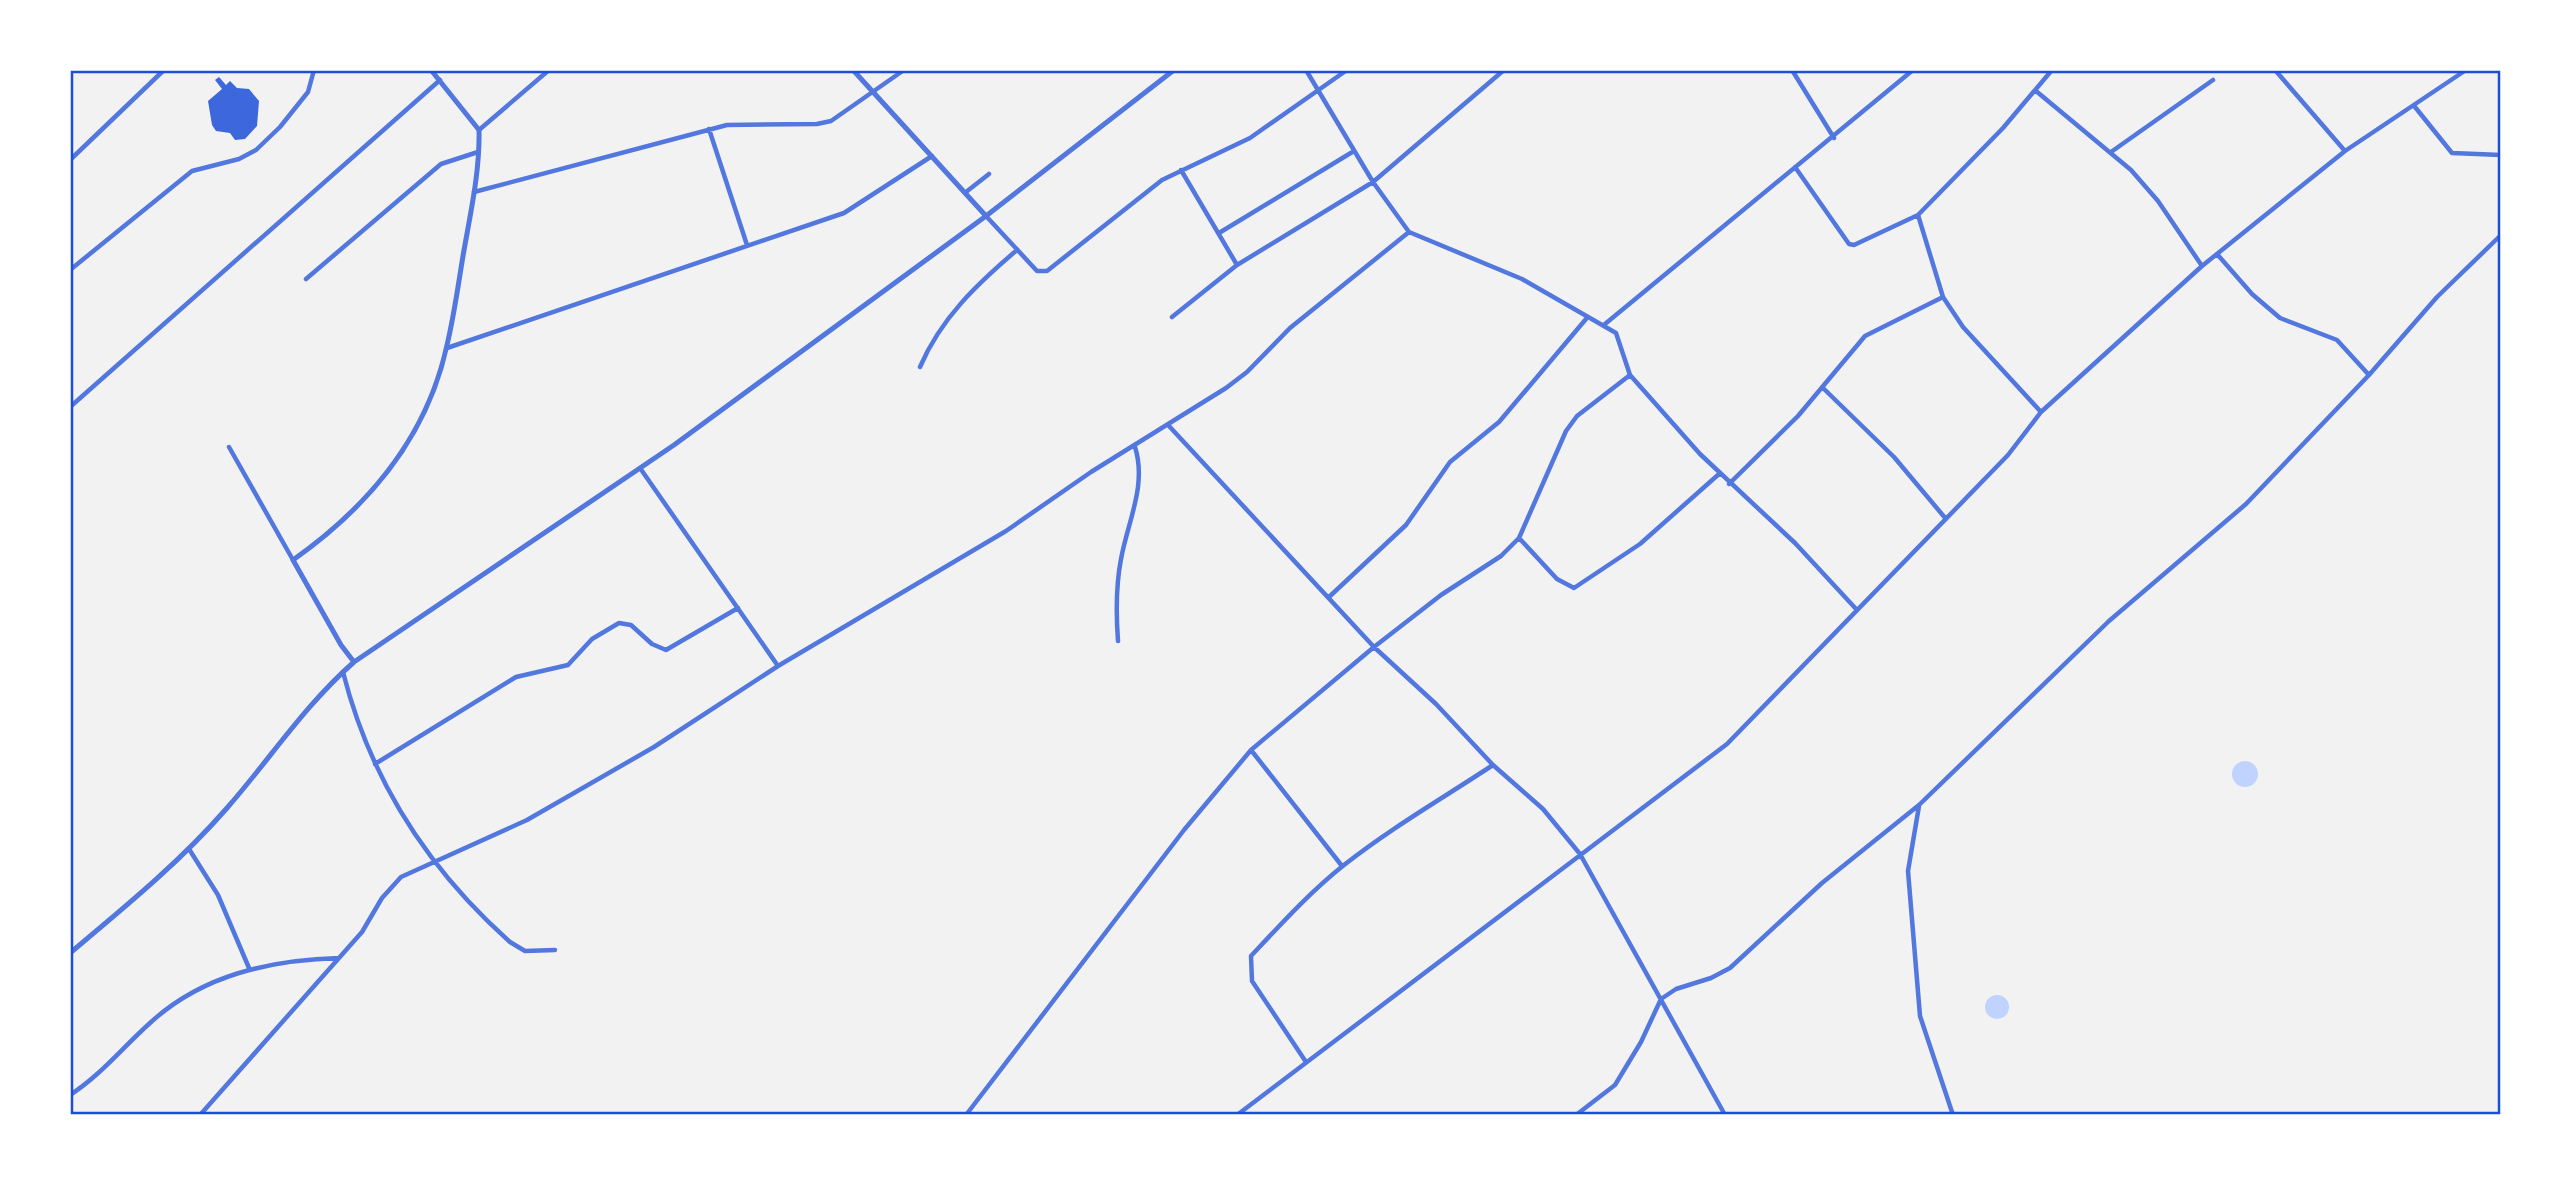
<svg xmlns="http://www.w3.org/2000/svg" width="2571" height="1185" viewBox="0 0 2571 1185" font-family="'Alegreya Sans',sans-serif">
	<style>
		.water { fill: #bfd3fe }
		.building { fill: #3d67dc }
		.lines { fill: none; stroke-linecap: round; stroke-linejoin: round }
		.minor { stroke: #5277de; stroke-width: 4.5 }
		.tertiary { stroke: #5277de; stroke-width: 5 }
		.neatline { fill: none; stroke: #1d4ed8; stroke-width: 2.5 }
	</style>
	<rect width="100%" height="100%" fill="#f2f2f2"/>
	<!-- water -->
	<path class="water" d="M2232 774a13 13 0 1 1 26 0a13 13 0 1 1-26 0Z
		M1985 1007a12 12 0 1 1 24 0a12 12 0 1 1-24 0Z"/>
	<!-- building -->
	<path class="building" d="M219 77 226 85 230 81 237 88 249 89 259 101 257 126 245 139 235 140 230 133 216 131 212 125 208 101 222 89 215 80Z"/>
	<g class="lines">
		<!-- minor -->
		<path class="minor" d="M1306 70 1373 182 1409 232 1522 279 1616 333 1630 375 1638 384 1700 454 1795 543 1857 610
			M1792 70 1834 138
			M2275 70 2345 151
			M2036 91 2131 170 2158 201 2202 266
			M2415 107 2452 153 2501 155
			M709 129 747 245
			M479 130 549 70
			M2111 152 2213 80
			M70 160 164 70
			M1795 167 1849 244 1854 245 1918 215 2003 128 2052 70
			M1181 170 1237 265
			M474 192 727 125 817 124 831 121 904 70
			M966 192 989 174
			M1918 215 1943 297 1963 327 2041 412
			M986 216 1037 271H1047L1162 180 1250 138 1347 70
			M1219 233 1354 151
			M2217 254 2252 294 2280 318 2337 340 2369 375
			M70 270 192 171 239 159 256 150 280 127 308 92 314 70
			M306 279 441 164 478 152
			M1172 317 1237 265 1373 182 1504 70
			M1605 324 1913 70
			M447 348 844 213 932 156
			M920 367C941 318 977 284 1017 250
			M1823 388 1894 457 1946 519
			M70 407 440 80
			M1169 426 1374 647 1436 704 1493 765 1543 809 1580 854 1725 1115
			M229 447 293 560
			M640 468 778 666
			M1729 484 1798 416 1865 336 1943 297
			M1519 538 1557 579 1574 588 1640 544 1719 474
			M1329 597 1406 525 1450 462 1499 422 1586 319
			M1118 641C1116 614 1116 585 1121 559 1128 521 1147 485 1135 447
			M343 672C370 779 428 869 510 942L525 951 555 950
			M1251 750 1342 866
			M375 764 516 677 568 665 592 639 619 623 631 625 652 644 666 650 738 608
			M1919 806 1908 871 1920 1016 1953 1115
			M189 849 218 895 249 968
			M1306 1062 1252 981 1251 956C1281 924 1310 892 1344 865 1391 828 1443 798 1493 765
			M70 1095C102 1074 122 1048 150 1023 202 975 270 960 339 958
			M200 1115 362 932 382 898 401 877 527 820 654 747 778 666 1006 531 1091 472 1226 388 1247 372 1290 328 1409 232
			M966 1115 1184 830 1251 750 1374 647 1441 595 1501 556 1519 538 1566 431 1577 416 1630 375
			M1237 1115 1727 744 2008 455 2041 412 2202 266 2345 151 2466 70
			M1576 1115 1615 1085 1641 1042 1661 999 1676 989 1711 978 1730 968 1822 883 1919 805 2109 621 2246 504 2369 375 2437 297 2501 235"/>
		<!-- tertiary -->
		<path class="tertiary" d="M853 70 986 216
			M354 662 341 645 293 560C368 507 427 438 447 345 454 316 458 286 463 256 470 215 480 172 479 130L431 70
			M70 953C125 907 180 862 227 808 270 759 305 705 354 662L674 445 986 216 1174 70"/>
	</g>
	<!-- border -->
	<rect width="2571" height="1185" fill="none" stroke="#ffffff" stroke-width="144"/>
	<rect x="72" y="72" width="2427" height="1041" class="neatline"/>
</svg>
